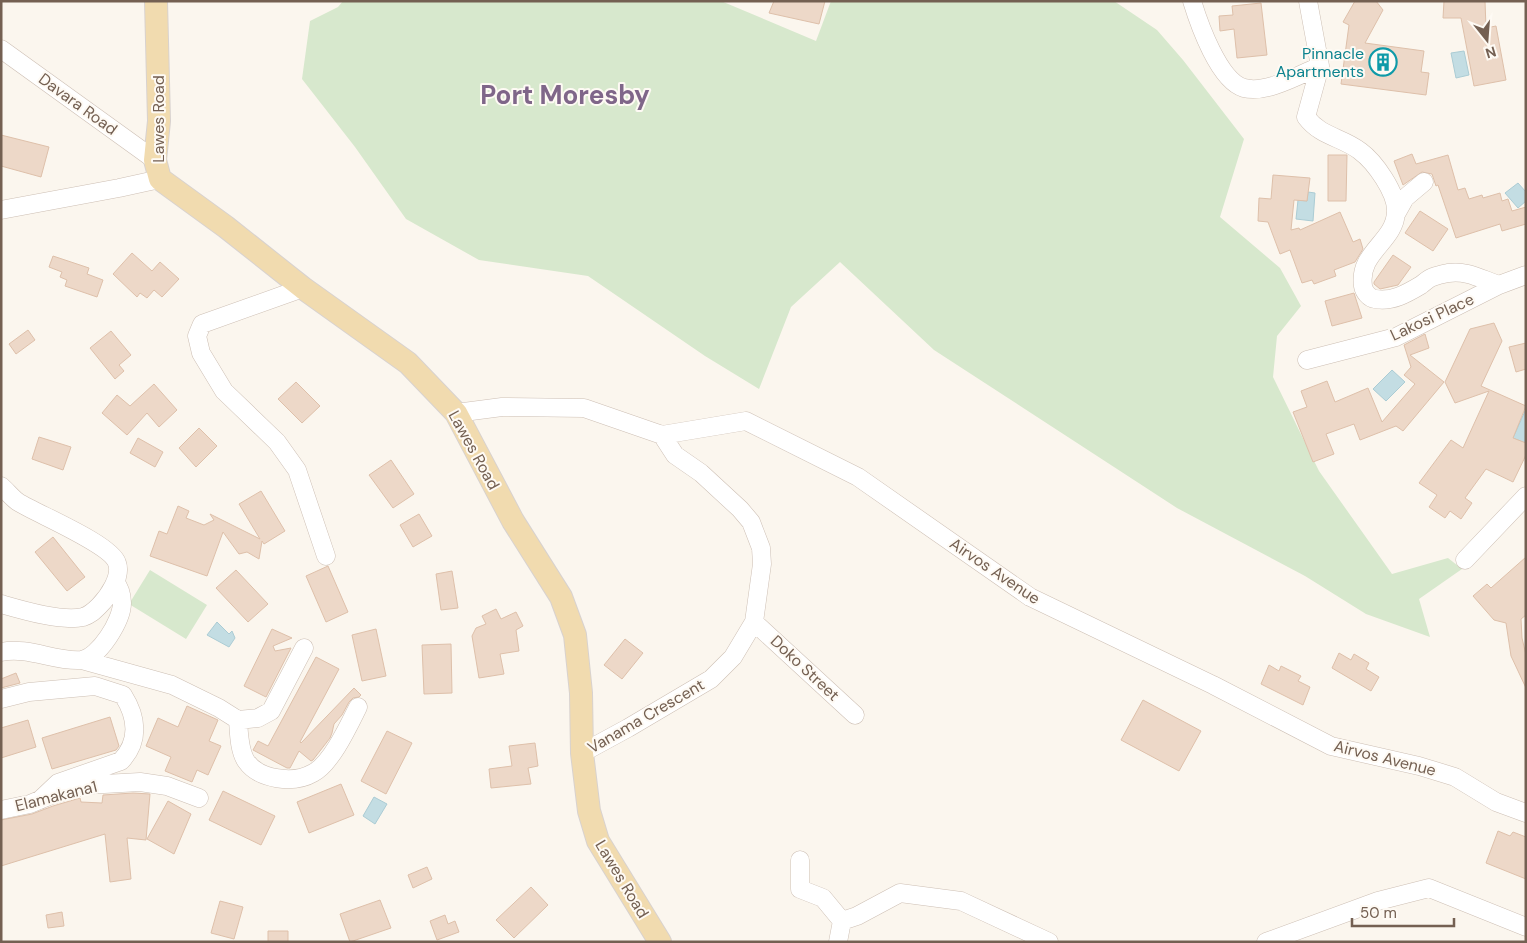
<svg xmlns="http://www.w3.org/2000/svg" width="1527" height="943" viewBox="0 0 1527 943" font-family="'DM Sans',sans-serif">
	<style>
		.green { fill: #d7e8cd }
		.water { fill: #c3dde3; stroke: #abccd4 }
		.building { fill: #edd8c8; stroke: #dec0aa }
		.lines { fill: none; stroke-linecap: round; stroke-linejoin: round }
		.minor-casing { stroke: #cdbfb4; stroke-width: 19 }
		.major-casing { stroke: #d8d2cf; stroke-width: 24 }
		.minor { stroke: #fff; stroke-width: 18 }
		.major { stroke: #f1dbaf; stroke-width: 22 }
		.labels { text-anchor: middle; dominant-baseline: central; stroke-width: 4; stroke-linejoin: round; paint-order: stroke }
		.culture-label { font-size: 16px; fill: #0d838f; stroke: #fefaf4; text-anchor: end }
		.street-label { font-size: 16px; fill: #746052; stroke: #fefaf4 }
		.town-label { font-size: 26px; font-weight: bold; fill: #7f6689; stroke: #fefaf4 }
	</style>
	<rect width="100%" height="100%" fill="#fbf6ee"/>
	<!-- green -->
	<path class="green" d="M343 1H721L816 41 831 1H1114L1157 30 1183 60 1244 139 1220 217 1280 268 1301 306 1277 336 1273 377 1319 471 1392 574 1448 558 1462 569 1419 599 1430 637 1366 614 1305 576 1177 508 934 350 840 262 791 307 759 389 705 356 588 276 479 260 406 219 355 147 302 79 310 21 338 7Z
		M150 570 207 605 186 639 129 604Z"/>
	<!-- water -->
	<path class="water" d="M1464 51 1469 75 1456 78 1451 53Z
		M1518 183 1526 192V201L1518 208 1505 193Z
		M1308 192 1315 193 1313 221 1296 219 1298 200 1307 201Z
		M1392 370 1405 382 1386 401 1373 389Z
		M1525 411H1526L1525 443 1513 438Z
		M217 622 229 634 232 631 235 638 229 647 207 635Z
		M374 797 387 804 375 824 363 816Z"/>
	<!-- building -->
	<path class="building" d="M774 1H825L819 24 769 13Z
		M1355 1H1376L1383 10 1365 43 1424 51 1421 72 1429 73 1426 95 1341 84 1349 25 1343 22Z
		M1444 1H1485L1486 28 1496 26 1506 80 1474 86 1461 18H1443Z
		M1261 3 1267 55 1237 58 1234 29 1220 31 1219 16 1233 15 1232 6Z
		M1 135 49 147 41 177 1 166Z
		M1412 154 1416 164 1448 155 1458 190 1465 188 1469 199 1482 195 1483 198 1500 193 1502 201 1508 199 1512 211 1526 207V224L1502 231 1500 224 1456 238 1438 185 1436 186 1432 174 1422 172 1403 185 1394 161Z
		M1328 155H1347L1346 201H1328Z
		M1273 175 1310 178 1307 201 1294 200 1291 230 1299 228 1300 230 1340 212 1353 242 1360 239 1363 249 1355 262 1334 270 1336 276 1314 284 1312 280 1302 283 1290 250 1280 254 1268 222 1258 221 1259 198 1271 199Z
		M1420 211 1448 229 1433 251 1405 233Z
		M132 253 152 271 160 262 179 279 162 297 154 290 147 298 140 293 137 297 113 274Z
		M1393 255 1411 267 1398 285 1380 289 1374 284V282Z
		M53 256 89 268 87 274 103 280 97 297 65 286 67 280 60 277 62 272 49 267Z
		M1354 293 1362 318 1332 326 1325 301Z
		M1494 323 1502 341 1481 386 1526 406 1513 438 1526 443V455L1513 482 1486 469 1465 498 1472 503 1461 519 1450 511 1445 518 1429 507 1437 495 1419 483 1451 440 1463 448 1489 391 1455 403 1445 382 1470 329Z
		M28 330 35 340 16 354 9 344Z
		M111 331 131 355 119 365 124 371 115 379 90 348Z
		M1425 334 1429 348 1410 355 1444 382 1403 431 1396 426 1360 440 1354 424 1326 434 1334 454 1313 462 1293 412 1307 407 1301 391 1327 381 1335 402 1368 388 1382 422 1415 384 1404 375 1411 367 1404 345Z
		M1526 343V369L1516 372 1509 347Z
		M296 382 320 406 302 423 278 399Z
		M154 384 177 410 159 427 147 413 127 435 102 413 117 395 130 406Z
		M199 428 217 446 196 467 179 448Z
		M39 437 71 447 63 470 32 459Z
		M138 438 163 452 155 467 130 453Z
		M391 460 414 494 393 508 369 475Z
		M261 491 285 531 264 544 262 541 259 559 247 552 239 554 223 532 207 576 150 556 159 531 167 534 178 506 189 511 186 518 204 525 214 520 210 514 260 539 239 504Z
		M419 514 432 536 413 547 400 525Z
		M53 537 85 577 67 591 35 552Z
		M1526 557V615L1521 619 1522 638 1526 655V688L1511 656 1506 623 1494 620 1473 596 1487 584 1491 588Z
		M328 566 348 612 326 622 306 576Z
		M236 570 268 604 248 622 216 588Z
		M452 571 458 608 441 610 436 574Z
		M496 609 501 619 516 612 523 626 516 630 519 651 500 654 504 674 479 678 472 636 476 628 486 624 482 616Z
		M272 629 292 638 273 646 275 651 291 648 266 697 244 686Z
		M376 629 386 676 362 681 352 635Z
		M625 639 643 653 622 679 604 665Z
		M451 644 452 693 424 694 422 645Z
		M1339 653 1351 660 1354 654 1369 663 1366 669 1379 677 1371 691 1332 668Z
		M316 657 339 669 300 742 301 743 354 688 361 695 359 697 353 698 349 702 342 715 334 724 332 733 330 738 313 760 311 761 299 751 290 768H287L253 750 258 741 268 746Z
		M1269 665 1279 671 1281 666 1301 676 1298 681 1310 687 1303 705 1261 684Z
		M16 673 20 683 1 688V679Z
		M1143 700 1201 731 1179 771 1121 740Z
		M187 706 218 720 209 741 221 746 208 775 197 770 192 782 165 771 171 757 146 746 158 718 178 727Z
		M110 717 119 746 116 750 52 769 42 738Z
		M28 720 36 747 1 758V728Z
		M387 731 412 743 386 794 361 781Z
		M535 743 538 766 528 768 531 784 491 788 489 769 512 766 509 746Z
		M341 784 354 815 309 833 297 802Z
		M223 791 275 816 261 845 209 820Z
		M133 793 150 794 146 840 127 838 131 879 110 882 105 834 1 866V820L32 814 53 806 80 798 81 802 102 803 103 795Z
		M168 801 191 814 174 854 147 839Z
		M1498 831 1510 836 1513 832 1526 837V879L1486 863Z
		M427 867 432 879 413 888 408 875Z
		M531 887 548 905 514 938 496 920Z
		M380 900 391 928 350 942 340 914Z
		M220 901 243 907 234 939 211 933Z
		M62 912 64 926 48 928 46 915Z
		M445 915 448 924 455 921 459 932 437 940 430 921Z
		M268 931H288V942H268Z"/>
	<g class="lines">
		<!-- minor casing -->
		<g class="minor-casing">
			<path id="minor" d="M1192 1C1199 24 1219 81 1244 88 1266 94 1299 75 1320 66
				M1308 1 1320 66 1306 117C1321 137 1342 137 1360 151 1375 162 1397 193 1396 212 1395 242 1358 252 1363 286 1364 292 1369 298 1375 299 1392 302 1406 294 1421 285 1425 282 1429 278 1433 277 1438 275 1443 274 1448 273 1467 270 1481 279 1499 285
				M1 49 155 160
				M1 210 119 188 160 179
				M1396 214 1405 198 1424 182
				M303 288 202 324 197 336 201 353 224 391 277 442 297 470 326 556
				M1307 360 1396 337 1499 285 1526 275
				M456 413 502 407 584 408 662 435 746 421 858 477 1030 597 1213 685 1331 746 1419 766 1455 777 1496 802 1526 813
				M1 486C7 491 12 498 18 502 37 514 111 544 117 563 122 577 108 597 99 606 94 611 90 615 83 617 62 622 22 610 1 604
				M1465 560 1526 496
				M754 622 855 715
				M1 652C28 646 55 662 81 660 99 658 122 620 122 603 122 595 120 588 115 582
				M82 660 172 685 219 708 238 720C239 733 239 750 246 761 259 780 294 784 313 773 331 764 349 725 358 707
				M1 699 29 692 95 686 123 695C137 717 140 741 121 761L58 783 40 800
				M238 720 258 718 271 711 304 648
				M582 753 628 728 711 679 733 657 754 622 762 564 761 548 751 522 740 509 701 473 675 455 662 435
				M1 810 30 804 49 796 86 785 140 782 167 786 199 798
				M800 860V889L823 898 842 921 838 942
				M842 921 857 916 900 893 961 901 1049 942
				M1266 942 1378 901 1429 888 1526 927"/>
		</g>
		<!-- major casing -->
		<g class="major-casing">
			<path id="major" d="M156 1 159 121 155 160 160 179 226 227 303 288 408 363 456 413 513 521 561 597 575 635 581 693 582 753 589 811 598 841 660 942"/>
		</g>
		<!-- minor -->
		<use href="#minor" class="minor"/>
		<!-- major -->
		<use href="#major" class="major"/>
	</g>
	<!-- icons -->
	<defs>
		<g id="building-ring" transform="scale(1.4375)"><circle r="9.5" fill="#fefaf4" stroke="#0f9aa8" stroke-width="1.5"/><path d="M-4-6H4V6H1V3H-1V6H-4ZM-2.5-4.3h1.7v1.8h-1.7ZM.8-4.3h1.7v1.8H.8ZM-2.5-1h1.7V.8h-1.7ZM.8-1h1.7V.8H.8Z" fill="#0f9aa8"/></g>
	</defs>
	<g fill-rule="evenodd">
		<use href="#building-ring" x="1383" y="62"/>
	</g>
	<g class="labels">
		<!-- culture labels -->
		<g class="culture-label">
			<text x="1364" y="53">Pinnacle<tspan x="1364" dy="18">Apartments</tspan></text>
		</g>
		<!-- street labels -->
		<g class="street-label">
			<text transform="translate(78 104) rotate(36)">Davara Road</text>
			<text transform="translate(158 119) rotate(-90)">Lawes Road</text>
			<text transform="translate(1432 317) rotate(-25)">Lakosi Place</text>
			<text transform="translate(474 450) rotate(61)">Lawes Road</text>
			<text transform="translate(995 571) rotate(34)">Airvos Avenue</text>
			<text transform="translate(805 668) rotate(43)">Doko Street</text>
			<text transform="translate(646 716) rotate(-30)">Vanama Crescent</text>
			<text transform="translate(1385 758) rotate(14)">Airvos Avenue</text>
			<text transform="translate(56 796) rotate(-14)">Elamakana1</text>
			<text transform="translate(622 879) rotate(59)">Lawes Road</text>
		</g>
		<!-- town labels -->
		<g class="town-label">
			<text x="565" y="95">Port Moresby</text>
		</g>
	</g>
	<!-- border -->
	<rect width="1527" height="943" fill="none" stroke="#746052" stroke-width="5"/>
	<!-- north arrow -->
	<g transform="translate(1487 40) rotate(163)" stroke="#fefaf4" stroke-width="4" paint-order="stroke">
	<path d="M0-4L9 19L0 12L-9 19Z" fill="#746052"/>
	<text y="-8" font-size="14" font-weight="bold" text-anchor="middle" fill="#746052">N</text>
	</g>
	<!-- scale -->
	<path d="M1352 918v8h102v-8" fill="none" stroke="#746052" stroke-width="2.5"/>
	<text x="1360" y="918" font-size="15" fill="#746052" stroke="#fefaf4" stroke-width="4" paint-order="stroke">50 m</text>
</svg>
